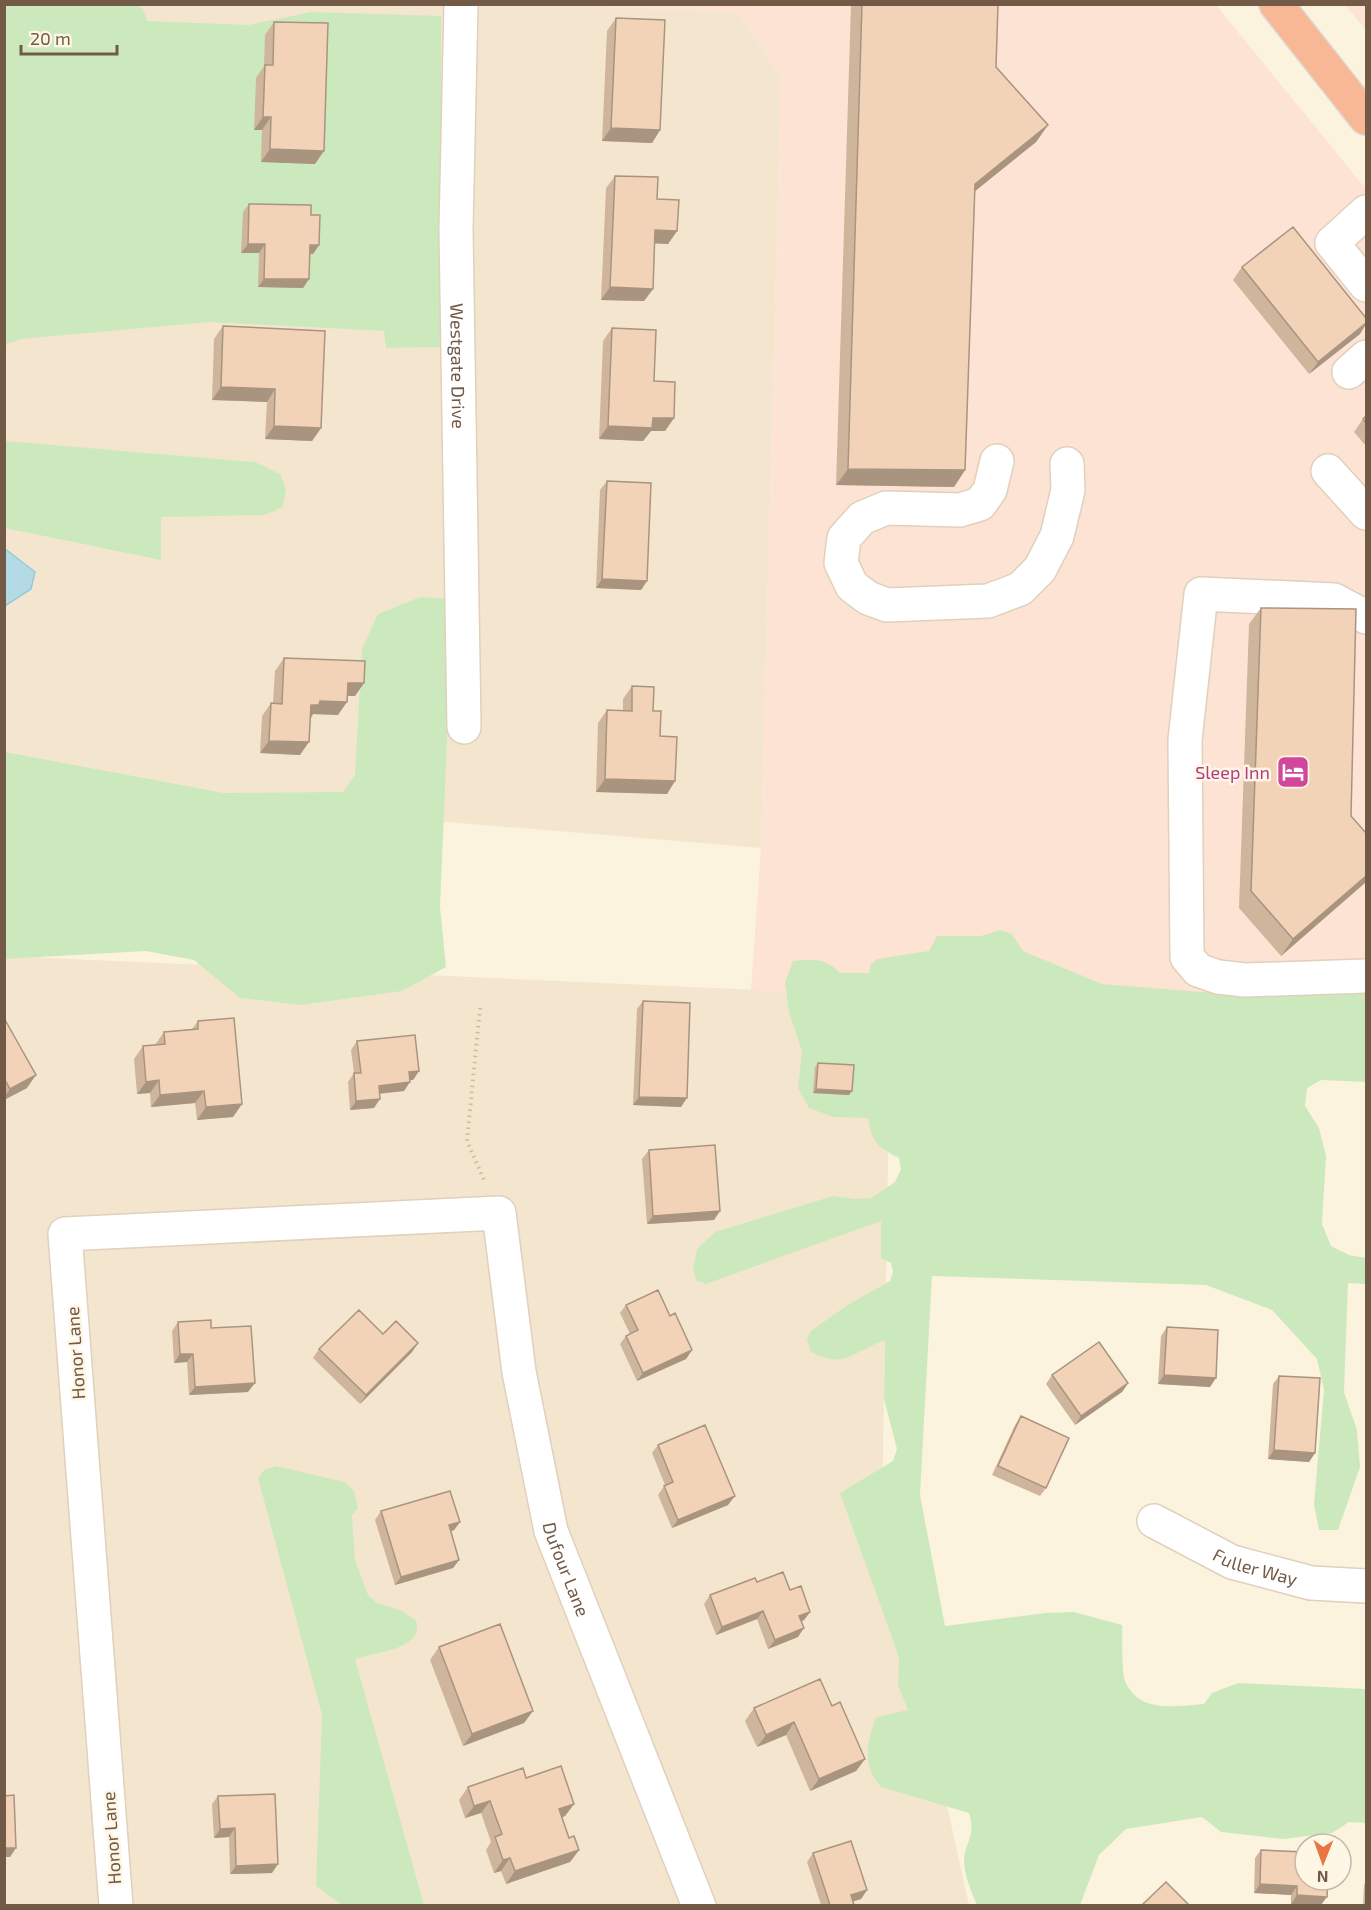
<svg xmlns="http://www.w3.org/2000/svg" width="1371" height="1910" viewBox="0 0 1371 1910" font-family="'Exo 2',sans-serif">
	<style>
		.residential { fill: #f4e6ce }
		.commercial { fill: #fde3d3 }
		.green { fill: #cce9be }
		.water { fill: #b4dae6; stroke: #9ac9d7; stroke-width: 1.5 }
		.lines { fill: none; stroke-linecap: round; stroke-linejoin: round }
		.minor-casing { stroke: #e0d0bc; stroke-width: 36 }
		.highway-casing { stroke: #ddd7d3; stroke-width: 36 }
		.path { stroke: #d6b79a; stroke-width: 4; stroke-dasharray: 1.5 4.5; stroke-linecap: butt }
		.minor { stroke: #fff; stroke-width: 33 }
		.highway { stroke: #f8b795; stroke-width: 33 }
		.wall { fill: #d0b59d }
		.shaded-wall { fill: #a99480 }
		.building { fill: #f2d3b7; stroke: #a99480; stroke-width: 1.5 }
		.labels { text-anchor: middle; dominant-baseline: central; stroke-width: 5; stroke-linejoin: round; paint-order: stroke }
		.street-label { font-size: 18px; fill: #735a47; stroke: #fff7e6 }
		.hotel-label { font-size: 18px; fill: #b23c85; stroke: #fff7e6; text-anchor: end }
	</style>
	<rect width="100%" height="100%" fill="#fcf3df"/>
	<!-- residential -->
	<path class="residential" d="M543 4 739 13 781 78 761 848 422 820 5 817V5Z
		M5 956 891 996 882 1510 969 1905 5 1906Z"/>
	<!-- commercial -->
	<path class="commercial" d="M543 5H1216L1366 189V1018L751 990 761 848 781 78 739 13Z
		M1345 5H1366V30Z"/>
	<!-- green -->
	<path class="green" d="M4 5H137L143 9 147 21 248 25 312 12 441 16V347L386 348 384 331 210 322 21 339 5 345Z
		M5 441 255 462 280 474 286 489 283 507 265 515 161 517V560L5 528Z
		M420 597 453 599 440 907 446 967 402 991 301 1005 240 998 194 960 146 951 5 959V752L224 793 343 792 355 775 362 649 378 614Z
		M1000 930 1012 934 1023 951 1102 984 1214 993 1316 995 1366 989V1082L1321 1080 1307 1088 1305 1106 1319 1128 1326 1156 1322 1224 1331 1246 1349 1255 1366 1258V1284L1348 1283 1344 1392 1357 1430 1360 1467 1338 1530H1319L1314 1504 1324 1390 1317 1359 1272 1310 1206 1285 932 1276 920 1495 945 1626 1045 1613 1074 1612 1122 1625C1123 1637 1121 1672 1125 1681 1139 1714 1176 1706 1204 1704L1212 1693 1238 1683 1366 1689V1823L1349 1822 1332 1833 1284 1839 1221 1832 1202 1817 1126 1829 1099 1855 1080 1905H977C971 1891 964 1875 964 1860 966 1838 976 1839 969 1813L881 1787C861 1764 867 1743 876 1717L908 1710 898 1685 899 1657 840 1493 893 1461 897 1449 884 1399 885 1340C854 1351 843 1371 810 1351L807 1339 811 1331 846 1306 890 1281 893 1272 891 1263 881 1258V1221L706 1284 697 1281 693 1270 697 1249 715 1232 833 1196 855 1199 871 1198 895 1182 901 1169 899 1158C878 1147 872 1143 868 1118L833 1117 809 1108 798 1088 802 1051 789 1013 785 982 793 961C812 959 826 957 840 973H869L871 964 877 959 929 951 937 936H981Z
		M276 1466 345 1482 354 1491 358 1508 352 1515 355 1560 368 1595 377 1603 400 1610 416 1620C425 1650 375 1652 355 1659L424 1905H342L316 1886 322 1715 258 1478 264 1470Z"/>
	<!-- water -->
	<path class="water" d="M4 548 35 572 31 589 5 606Z"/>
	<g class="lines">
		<!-- minor casing -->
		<g class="minor-casing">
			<g id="minor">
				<path id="s1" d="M461 4 456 229 464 727"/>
				<path d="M1366 212 1332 243 1366 285"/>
				<path d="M1349 372 1366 357"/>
				<path d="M997 461 990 490 980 504 960 510 886 508 862 518 844 538 841 563 852 586 868 598 887 605 988 601 1020 589 1040 569 1057 536 1068 490 1067 464"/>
				<path d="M1328 471 1366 513"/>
				<path d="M1366 617 1334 600 1201 594 1185 740 1187 957 1198 970 1218 977 1245 980 1366 976"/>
				<path id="s2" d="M1154 1521 1232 1562 1311 1583 1366 1586"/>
				<path id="s3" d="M116 1906 65 1234 499 1213 519 1372 551 1531 699 1906"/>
			</g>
		</g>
		<!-- highway casing -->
		<g class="highway-casing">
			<path id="highway" d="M1276 4 1366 118"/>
		</g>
		<!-- path -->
		<path class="path" d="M480 1008 467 1141 485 1182"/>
		<!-- minor -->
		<use href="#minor" class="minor"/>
		<!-- highway -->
		<use href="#highway" class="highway"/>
	</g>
	<!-- wall -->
	<path class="wall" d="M851 4H998L996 67 1048 125 1036 142 975 191 965 470 954 487 836 485Z
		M616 18 660 130 652 143 602 141 607 31Z
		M274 22 315 164 261 162 262 130H254L256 78 264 66 265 35Z
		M615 176 657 199 677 231 668 244 655 243 653 289 644 301 601 300 606 188Z
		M249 204 319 245 313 254H310L309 279 303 288 258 287 259 253H241L243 212Z
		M1242 267 1360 334 1309 374 1233 280Z
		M223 326 321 428 312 441 265 439 267 402 212 400 214 339Z
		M612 328 654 381 674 418 665 431H651L643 441 599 439 603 341Z
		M1366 416V446L1354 432 1363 419Z
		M607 481 647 581 641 590 596 588 600 490Z
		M1261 608 1351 816 1366 882 1281 956 1239 908 1249 624Z
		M284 658 364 683 355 696H347L338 715 313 714 310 718 300 755 260 753 262 716 271 703H273L275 671Z
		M632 686 653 711 660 736 675 781 667 794 596 792 598 723 607 710H623V699Z
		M643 1001 681 1107 633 1105 637 1009Z
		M4 1018 27 1088 4 1100Z
		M198 1021 242 1104 233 1117 197 1120 195 1103 151 1107 150 1093 137 1094 134 1059 143 1046 155 1045 164 1032 192 1029Z
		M357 1041 419 1071 413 1080H410L404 1091 380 1094 374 1108 350 1110 348 1082 354 1073 351 1050Z
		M818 1063 849 1095 813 1093 815 1067Z
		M649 1150 714 1220 647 1224 642 1159Z
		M626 1305 670 1316 692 1350 686 1359 637 1381 620 1344 626 1336 630 1334 620 1313Z
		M178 1322 211 1328 248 1392 189 1395 187 1362 174 1363 172 1331Z
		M1167 1327 1210 1387 1158 1384 1161 1336Z
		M383 1334 412 1352 360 1404 313 1358 319 1349Z
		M1052 1375 1128 1383 1122 1392 1075 1425 1046 1384Z
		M1279 1376 1315 1453 1309 1462 1268 1459 1273 1384Z
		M1021 1416 1046 1488 1040 1496 992 1475 1015 1425Z
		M658 1445 728 1505 672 1528 658 1495 665 1485 652 1453Z
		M381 1511 460 1522 454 1530 451 1531 459 1560 453 1568 395 1585 375 1520Z
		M757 1582 790 1590 810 1612 804 1620 801 1622 798 1637 768 1649 757 1619 716 1635 704 1604 710 1595Z
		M439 1647 524 1723 463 1746 430 1660Z
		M832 1706 865 1759 856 1771 810 1791 786 1735 757 1747 745 1721 754 1708Z
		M526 1778 574 1804 565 1816 562 1818 569 1838 579 1850 570 1862 506 1884 501 1871 494 1873 486 1850 491 1842 481 1813 465 1818 459 1800 468 1787Z
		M218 1796 272 1873 230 1874 229 1837 214 1838 212 1804Z
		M1261 1850 1321 1905 1291 1904V1895L1254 1893 1255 1858Z
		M813 1853 867 1890 861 1899 853 1901 854 1905H821L807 1862Z
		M1366 1881V1905H1363L1364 1885Z"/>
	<!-- shaded-wall -->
	<path class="shaded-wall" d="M263 117H271L262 130H254Z
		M1048 125 1036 142 964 200 975 184Z
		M611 128 660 130 652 143 602 141Z
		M270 149 324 151 315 164 261 162Z
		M655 230 677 231 668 244 646 243Z
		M248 244H265L259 253H241Z
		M310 245H319L313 254 304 253Z
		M264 279H309L303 288 258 287Z
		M610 287 653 289 644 301 601 300Z
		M1366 323V324L1360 334 1309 374 1318 362Z
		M221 387 275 389 267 402 212 400Z
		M653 418H674L665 431H651L643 441 599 439 608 426Z
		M274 426 321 428 312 441 265 439Z
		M848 469 965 470 954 487 836 485Z
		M602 579 647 581 641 590 596 588Z
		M348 683H364L355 696H339Z
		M320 701 347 702 338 715 313 714 311 718V705Z
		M269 741 309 742 300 755 260 753Z
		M605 779 675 781 667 794 596 792Z
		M1366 876V882L1281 956 1293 939Z
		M419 1071 413 1080H403L409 1072Z
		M36 1075 27 1088 4 1100V1097L10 1089Z
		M159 1080 150 1093 137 1094 146 1082Z
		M410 1082 404 1091 373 1094 379 1086Z
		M816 1089 852 1091 849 1095 813 1093Z
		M204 1091 195 1103 151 1107 160 1095Z
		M639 1097 687 1098 681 1107 633 1105Z
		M380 1099 374 1108 350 1110 356 1101Z
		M242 1104 233 1117 197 1120 206 1107Z
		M720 1211 714 1220 647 1224 653 1216Z
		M418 1343 412 1352 360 1404 366 1395Z
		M692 1350 686 1359 637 1381 643 1373Z
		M180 1354H193L187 1362 174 1363Z
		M1164 1375 1216 1378 1210 1387 1158 1384Z
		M255 1383 248 1392 189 1395 195 1387Z
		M1128 1383 1122 1392 1075 1425 1081 1416Z
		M1274 1450 1315 1453 1309 1462 1268 1459Z
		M735 1496 728 1505 672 1528 678 1520Z
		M460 1522 454 1530 443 1534 449 1525Z
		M459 1560 453 1568 395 1585 401 1577Z
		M763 1611 757 1619 716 1635 722 1627Z
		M810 1612 804 1620 793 1625 799 1616Z
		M804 1628 798 1637 768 1649 775 1640Z
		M533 1711 524 1723 463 1746 472 1734Z
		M794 1722 786 1735 757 1747 766 1735Z
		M865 1759 856 1771 810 1791 819 1779Z
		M490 1801 481 1813 465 1818 474 1806Z
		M574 1804 565 1816 550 1822 559 1809Z
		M235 1828 229 1837 214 1838 220 1829Z
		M5 1848H16L10 1857H4Z
		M579 1850 570 1862 506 1884 515 1871Z
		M510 1858 501 1871 494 1873 503 1860Z
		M278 1864 272 1873 230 1874 236 1866Z
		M1260 1884 1297 1886 1291 1895 1254 1893Z
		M867 1890 861 1899 845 1904 851 1895Z
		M1297 1895 1327 1897 1321 1905 1291 1904Z"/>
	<!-- building -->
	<path class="building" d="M862 4H998L996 67 1048 125 975 184 965 470 848 469Z
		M616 18 665 20 660 130 611 128Z
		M274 22 328 23 324 151 270 149 271 117H263L265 65H273Z
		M615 176 658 177 657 199 679 200 677 231 655 230 653 289 610 287Z
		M249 204 311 205V215H320L319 245H310L309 279H264L265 244H248Z
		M1293 227 1366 318V323L1318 362 1242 267Z
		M223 326 325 331 321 428 274 426 275 389 221 387Z
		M612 328 656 330 654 381 675 382 674 418H653L652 428 608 426Z
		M1366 416V423L1363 419Z
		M607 481 651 483 647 581 602 579Z
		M1261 608 1356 609 1351 816 1366 833V876L1293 939 1251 891Z
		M284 658 365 661 364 683H348L347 702 320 701 319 705H311L309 742 269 741 271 703 282 704Z
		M632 686 654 687 653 711H661L660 736 677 737 675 781 605 779 607 710 632 711Z
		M643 1001 690 1003 687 1098 639 1097Z
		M4 1018 36 1075 10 1089 4 1078Z
		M234 1018 242 1104 206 1107 204 1091 160 1095 159 1080 146 1082 143 1046 165 1044 164 1032 198 1029V1021Z
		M415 1035 419 1071 409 1072 410 1082 379 1086 380 1099 356 1101 354 1073H361L357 1041Z
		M818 1063 854 1065 852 1091 816 1089Z
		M715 1145 720 1211 653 1216 649 1150Z
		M658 1290 670 1316 675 1313 692 1350 643 1373 626 1336 638 1330 626 1305Z
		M359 1310 383 1334 396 1321 418 1343 366 1395 319 1349Z
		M211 1320V1328L251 1326 255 1383 195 1387 193 1354H180L178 1322Z
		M1167 1327 1218 1330 1216 1378 1164 1375Z
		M1099 1342 1128 1383 1081 1416 1052 1375Z
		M1279 1376 1320 1378 1315 1453 1274 1450Z
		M1021 1416 1069 1438 1046 1488 998 1466Z
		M705 1425 735 1496 678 1520 664 1486 673 1482 658 1445Z
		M450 1491 460 1522 449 1525 459 1560 401 1577 381 1511Z
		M783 1572 790 1590 801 1586 810 1612 799 1616 804 1628 775 1640 763 1611 722 1627 710 1595 755 1578 757 1582Z
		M500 1624 533 1711 472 1734 439 1647Z
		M820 1679 832 1706 840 1702 865 1759 819 1779 794 1722 766 1735 754 1708Z
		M561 1766 574 1804 559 1809 569 1838 574 1836 579 1850 515 1871 510 1858 503 1860 495 1837 502 1834 490 1801 474 1806 468 1787 523 1768 526 1778Z
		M275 1794 278 1864 236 1866 235 1828 220 1829 218 1796Z
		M14 1795 16 1848H5L4 1862V1796Z
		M851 1841 867 1890 851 1895 854 1905H830L813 1853Z
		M1261 1850 1305 1852V1880H1328L1327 1897 1297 1895V1886L1260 1884Z
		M1166 1882 1189 1905H1142Z"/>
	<!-- icons -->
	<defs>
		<g id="hotel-square" transform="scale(1.725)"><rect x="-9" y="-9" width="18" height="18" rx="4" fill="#d1479c" stroke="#fff7e6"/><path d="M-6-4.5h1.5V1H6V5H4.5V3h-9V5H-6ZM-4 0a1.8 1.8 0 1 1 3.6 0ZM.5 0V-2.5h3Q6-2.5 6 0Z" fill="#fff"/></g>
	</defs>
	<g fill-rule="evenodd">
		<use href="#hotel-square" x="1293" y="772"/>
	</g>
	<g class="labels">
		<!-- street labels -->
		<g class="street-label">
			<text stroke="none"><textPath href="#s1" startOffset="362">Westgate Drive</textPath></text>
			<text transform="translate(75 1353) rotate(-94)">Honor Lane</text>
			<text stroke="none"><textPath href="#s2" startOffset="112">Fuller Way</textPath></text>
			<text stroke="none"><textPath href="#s3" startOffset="1472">Dufour Lane</textPath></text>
			<text transform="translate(111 1838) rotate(-94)">Honor Lane</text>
		</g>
		<!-- hotel labels -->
		<g class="hotel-label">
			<text x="1270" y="772">Sleep Inn</text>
		</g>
	</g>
	<!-- border -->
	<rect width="1371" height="1910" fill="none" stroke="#735a47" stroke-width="12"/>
	<!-- north arrow -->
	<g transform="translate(1323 1862) rotate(181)"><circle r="28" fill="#fff7e6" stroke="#c7b8a6" stroke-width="1.5"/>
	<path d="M0-4.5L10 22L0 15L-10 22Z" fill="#e97542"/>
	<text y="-9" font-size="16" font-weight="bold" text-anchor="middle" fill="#735a47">N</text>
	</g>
	<!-- scale -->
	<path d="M21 45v9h96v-9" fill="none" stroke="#735a47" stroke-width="3"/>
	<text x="30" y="45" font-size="18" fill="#735a47" stroke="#fff7e6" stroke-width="4.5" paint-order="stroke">20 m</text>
</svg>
